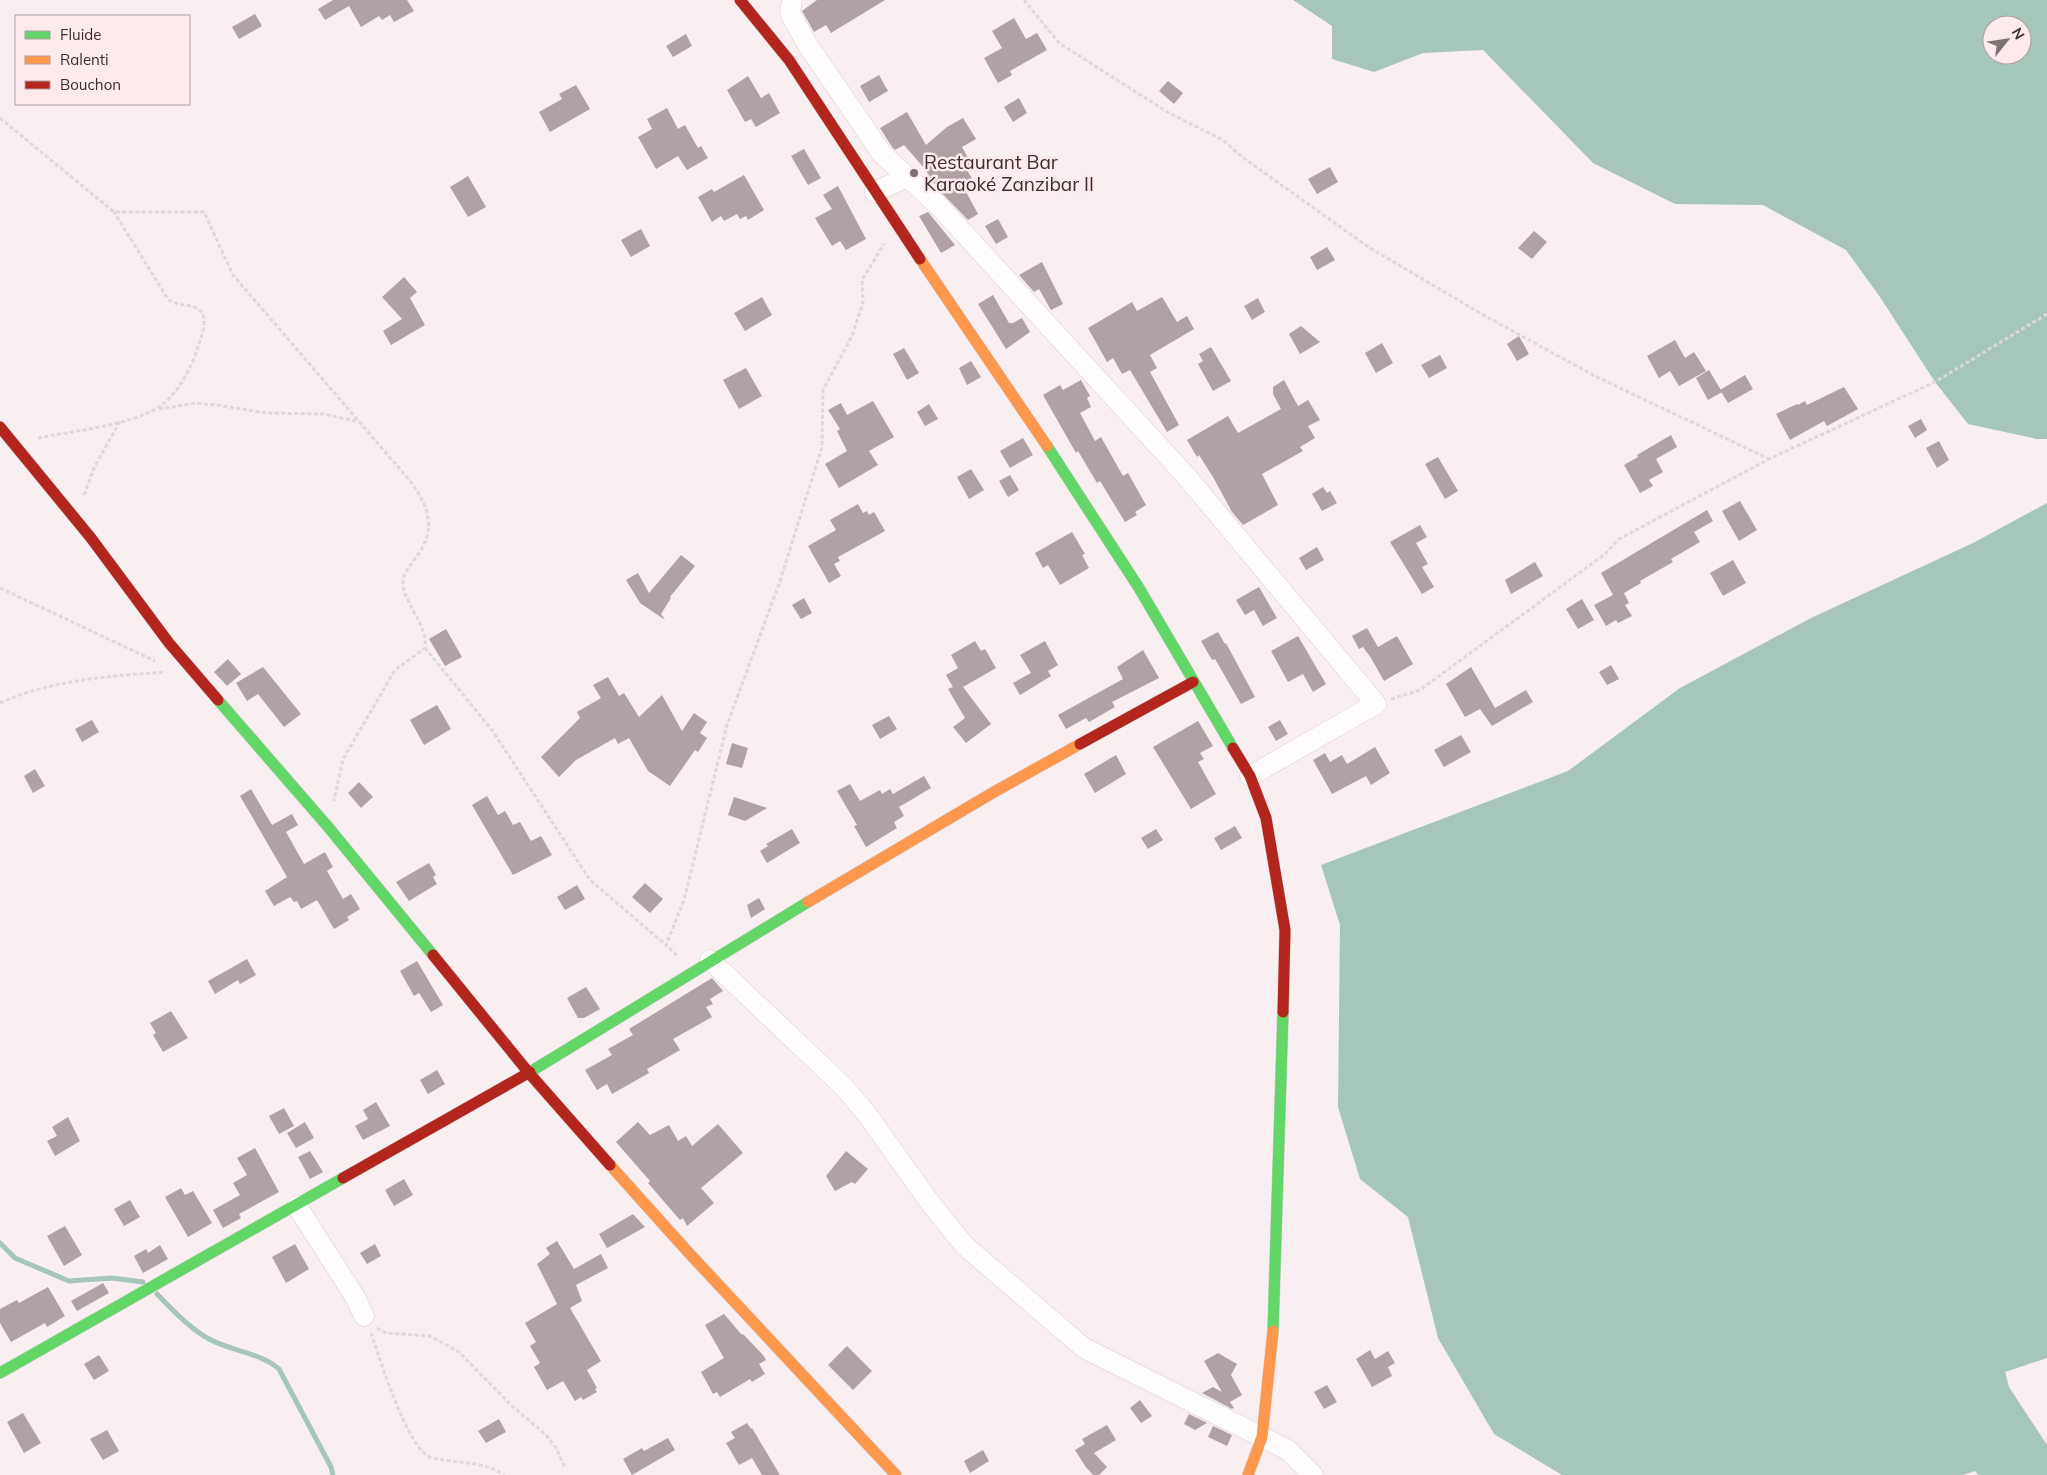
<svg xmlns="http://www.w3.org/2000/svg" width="2047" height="1475" viewBox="0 0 2047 1475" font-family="Mulish,sans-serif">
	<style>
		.water { fill: #a5c6b8; fill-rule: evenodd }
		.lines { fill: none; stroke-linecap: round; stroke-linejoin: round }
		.stream { stroke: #a5c6b8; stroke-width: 5 }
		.building { fill: #b0a2a4 }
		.street-casing { stroke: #d7ccce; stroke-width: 21 }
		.fast-casing { stroke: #d7ccce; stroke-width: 12 }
		.slow-casing { stroke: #d7ccce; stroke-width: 12 }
		.jam-casing { stroke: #d7ccce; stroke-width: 12 }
		.path { stroke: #dcd9d9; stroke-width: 3; stroke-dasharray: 4 2.5; stroke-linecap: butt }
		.street { stroke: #fefcfd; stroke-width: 20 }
		.fast { stroke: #63d668; stroke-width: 11 }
		.slow { stroke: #ff974d; stroke-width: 11 }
		.jam { stroke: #b3261e; stroke-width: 11 }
		.poi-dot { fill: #7d7173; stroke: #fdeaec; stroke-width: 2 }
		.labels { text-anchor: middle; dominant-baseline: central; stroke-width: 5; stroke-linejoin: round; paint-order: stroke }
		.poi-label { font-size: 19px; fill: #3a2e2f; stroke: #fdeaec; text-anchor: start }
	</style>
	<rect width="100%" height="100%" fill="#f9eef0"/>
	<!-- water -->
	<path class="water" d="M1293 0H2047V439H2037L1968 424 1935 382 1880 297 1846 250 1763 205 1675 204 1593 163 1483 50 1423 53 1374 72 1332 59V26ZM1992 25H2022V55H1992Z
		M2047 503V1358L2005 1372 2009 1387 2047 1445V1475H1978L1975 1471 1963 1475H1562L1494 1434 1438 1338 1408 1217 1360 1179 1338 1107 1340 925 1321 865 1568 771 1680 688 1811 618 1973 543Z"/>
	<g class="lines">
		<!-- stream -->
		<path class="stream" d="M0 1243 15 1258 69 1281 112 1278 143 1282
			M157 1294C173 1310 190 1329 211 1340 232 1351 261 1353 279 1369L331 1467 333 1475"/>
	</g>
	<!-- building -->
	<path class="building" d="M333 0H407L414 11 394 22 390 15 382 20 379 16 361 27 349 6 325 20 318 9Z
		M817 0H885L831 33 826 25 814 32 802 11Z
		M255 14 262 26 239 39 232 27Z
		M1014 18 1026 39 1037 33 1047 50 1010 71 1012 75 998 83 984 58 1002 48 992 31Z
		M686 34 692 46 673 57 666 46Z
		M879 75 888 91 869 102 860 86Z
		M748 76 761 98 769 93 780 113 756 127 751 119 745 122 727 90Z
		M1168 81 1183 93 1174 104 1159 91Z
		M576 85 590 109 550 132 539 112 562 99 559 94Z
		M1019 98 1027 113 1013 122 1004 107Z
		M667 108 678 129 685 125 698 148 701 146 708 158 687 170 678 156 656 169 638 137 652 129 647 119Z
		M907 112 926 145 947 127 963 118 976 139 962 147 973 167 967 170 975 184 965 190 978 214 968 220 936 187 925 169 904 145 895 150 892 147 880 128Z
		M804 149 821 178 808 185 791 156Z
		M1330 167 1338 182 1317 194 1308 179Z
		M744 175 764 210 748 220 746 216 740 219 737 214 724 221 721 216 712 222 698 197 712 189 714 192Z
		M468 176 486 207 468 217 450 187Z
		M838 186 866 239 846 250 840 241 832 246 815 218 832 209 823 195Z
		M928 212 955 245 941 253 919 216Z
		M998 219 1008 237 996 244 985 226Z
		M641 229 650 246 631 257 621 240Z
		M1534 231 1547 242 1532 259 1518 248Z
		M1327 247 1335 260 1317 270 1310 257Z
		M1042 262 1063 304 1051 310 1039 289 1034 292 1019 275Z
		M404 277 417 292 410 298 425 325 391 345 383 331 402 319 382 297Z
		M993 295 1009 323H1013L1022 318 1030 332 1006 349 978 304Z
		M762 297 772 315 745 331 734 313Z
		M1162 297 1177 322 1187 316 1194 329 1150 355 1157 368 1150 372 1179 425 1167 432 1130 370 1122 374 1113 358 1107 362 1088 328 1132 302 1137 311Z
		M1258 298 1265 312 1252 320 1244 306Z
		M1301 326 1320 342 1300 354 1289 334Z
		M1519 336 1529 354 1517 361 1507 344Z
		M1675 340 1685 358 1694 352 1706 371 1679 386 1670 371 1659 378 1647 356Z
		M1382 343 1393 363 1376 373 1365 353Z
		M1211 347 1231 381 1213 391 1198 364 1203 361 1199 354Z
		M904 348 919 373 907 380 893 354Z
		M1440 355 1447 368 1429 378 1421 365Z
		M971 361 981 377 967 385 959 368Z
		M746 368 762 396 739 409 723 380Z
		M1709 370 1722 392 1708 400 1696 378Z
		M1745 375 1753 389 1728 403 1720 390Z
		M1081 380 1090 396 1087 398 1091 407 1080 413 1095 441 1101 437 1123 476 1128 473 1146 505 1135 512 1137 515 1125 522 1100 481 1097 483 1078 451 1076 453 1043 395 1060 385 1063 390Z
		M1284 380 1298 406 1308 400 1320 420 1308 426 1315 438 1300 447 1303 451 1262 474 1278 505 1243 525 1232 512 1213 477 1199 455 1197 457 1187 440 1228 416 1238 433 1281 409 1273 394V387Z
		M1844 387 1858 409 1827 426 1824 421 1790 440 1776 414 1797 404 1798 405 1805 401 1807 405Z
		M873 401 894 437 869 451 878 465 839 488 825 464 847 451 837 431 840 429 828 410 841 403 847 415Z
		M929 404 938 419 925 426 917 412Z
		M1921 419 1927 430 1915 438 1908 426Z
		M1671 435 1677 447 1656 459 1663 472 1649 480 1653 486 1640 493 1624 465 1638 457 1637 455Z
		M1023 438 1033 455 1010 468 1000 451Z
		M1939 441 1949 460 1937 468 1926 448Z
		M1438 457 1458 491 1445 499 1425 464Z
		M971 469 984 490 969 499 957 477Z
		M1010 475 1019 490 1008 497 999 481Z
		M1323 487 1327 493 1330 491 1337 503 1322 511 1312 494Z
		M1740 501 1757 530 1739 541 1722 511Z
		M858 504 863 513 867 511 869 515 874 512 885 531 838 557 840 561 834 564 841 576 829 583 808 546 836 530 830 520Z
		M1707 510 1713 521 1694 532 1700 542 1671 559 1673 562 1640 581 1641 583 1624 593 1629 603 1625 605 1632 616 1618 623 1616 620 1606 626 1594 605 1613 595 1601 573Z
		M1420 525 1427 537 1416 543 1428 564 1422 567 1434 587 1422 594 1390 542Z
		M1072 532 1085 554 1082 555 1089 568 1060 585 1048 565 1043 568 1035 553Z
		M1317 547 1324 560 1306 570 1299 558Z
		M681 555 695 566 670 597 671 598 661 614 665 620 640 603 626 580 638 573 649 593Z
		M1733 560 1746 583 1723 596 1710 573Z
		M1535 562 1543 576 1511 594 1505 580Z
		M1259 587 1277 618 1263 626 1254 610 1245 615 1236 600Z
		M804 598 812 613 801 619 792 605Z
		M1582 599 1594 620 1578 629 1566 609Z
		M1367 628 1378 647 1397 636 1413 664 1384 681 1371 658 1363 647 1359 649 1352 636Z
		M446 629 462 657 445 666 429 639Z
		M1218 632 1225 644 1226 643 1255 697 1241 704 1215 659 1212 660 1201 641Z
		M1298 636 1326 684 1313 692 1303 674 1288 682 1271 651Z
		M975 641 981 651 985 649 996 668 963 687 991 724 966 743 953 727 965 718 948 689 953 687 946 675 958 668 951 655Z
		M1045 641 1058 665 1048 671 1051 676 1020 695 1013 683 1031 673 1020 655Z
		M1143 650 1159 678 1112 702 1115 707 1089 722 1086 718 1066 729 1058 715 1123 679 1117 667Z
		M228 659 241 674 227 686 214 672Z
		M1611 665 1619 679 1607 685 1599 672Z
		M263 667 301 714 284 727 258 694 247 701 236 683Z
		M1471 667 1495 708 1526 690 1533 702 1492 726 1480 709 1465 717 1446 684Z
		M608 677 619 696 624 693 639 717 662 695 682 731 694 713 707 722 700 733 707 738 698 752 695 750 670 786 648 771 629 738 618 744 615 738 576 760 559 777 541 757 580 718 577 712 601 698 593 685Z
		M437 705 451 729 424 745 410 720Z
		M889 716 897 729 880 739 872 725Z
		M92 720 99 732 82 742 75 729Z
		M1280 720 1288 734 1276 741 1268 727Z
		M1198 721 1213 746 1200 753 1204 759 1198 762 1216 794 1191 809 1153 747Z
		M1461 735 1471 752 1444 767 1434 750Z
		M732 743 748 748 742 768 726 764Z
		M1375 747 1390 773 1371 785 1366 776 1332 794 1313 760 1325 753 1330 762 1342 755 1347 764Z
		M1116 755 1126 774 1095 793 1084 774Z
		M35 769 45 786 33 793 24 776Z
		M924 776 931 788 899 807 904 816 894 822 897 828 866 847 854 826 857 825 837 791 850 784 860 801 880 790 882 794 890 789 893 794Z
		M359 782 373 797 361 808 348 793Z
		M251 789 272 825 292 814 298 825 286 832 304 864 325 852 333 867 327 871 343 899 351 894 360 909 347 917 349 920 334 929 317 900 301 909 297 901 294 902 290 897 274 906 265 891 287 877 240 796Z
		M487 796 498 815 505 811 513 825 520 822 531 841 541 836 552 855 513 875 472 805Z
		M734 797 767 808 745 821 728 815Z
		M1235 826 1242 838 1221 850 1214 838Z
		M792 829 800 843 767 863 760 851 768 846 766 844Z
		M1156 829 1163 840 1148 849 1141 838Z
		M429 863 436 875 433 877 437 884 409 901 396 882Z
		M645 883 663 899 650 913 632 897Z
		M577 885 585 899 565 910 557 897Z
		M759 898 765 909 751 918 747 905Z
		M247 959 256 975 240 984 238 980 215 994 208 981Z
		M417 961 443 1005 431 1012 419 993 414 996 400 971Z
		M712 978 723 991 710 999 713 1004 706 1007 712 1017 673 1039 680 1050 647 1069 649 1073 612 1094 607 1084 597 1090 585 1070 612 1055 608 1049 633 1035 629 1029Z
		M586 987 600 1009 584 1018H578L567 998Z
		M171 1011 188 1038 163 1052 153 1035 156 1033 150 1023Z
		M437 1070 445 1084 428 1094 420 1080Z
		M376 1102 390 1126 363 1140 355 1126 368 1119 363 1110Z
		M284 1108 294 1126 279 1134 269 1116Z
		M68 1117 80 1141 55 1156 47 1141 57 1136 52 1127Z
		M305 1122 314 1138 296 1148 287 1133Z
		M638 1122 650 1135 669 1125 678 1141 686 1136 692 1146 718 1124 743 1153 701 1188 714 1203 687 1226 683 1218 680 1220 648 1183 650 1181 616 1142Z
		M255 1148 279 1192 239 1214 241 1218 223 1228 213 1210 240 1195 233 1183 247 1175 237 1158Z
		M310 1151 323 1172 310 1179 298 1157Z
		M846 1151 868 1169 855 1184 852 1182 835 1191 826 1176Z
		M404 1179 413 1195 394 1206 385 1190Z
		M181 1188 185 1195 193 1191 212 1223 188 1237 165 1197Z
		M130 1200 140 1217 124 1226 114 1209Z
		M633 1214 645 1227 607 1248 599 1234Z
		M65 1226 82 1255 64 1266 47 1236Z
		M557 1241 574 1269 601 1254 608 1268 576 1285 582 1301 570 1308 601 1361 587 1370 597 1388 595 1389 597 1392 583 1400 581 1397 575 1401 563 1381 547 1390 534 1367 540 1363 530 1346 536 1342 525 1323 557 1304 537 1264 550 1254 546 1248Z
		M295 1244 309 1269 286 1283 272 1257Z
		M375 1244 381 1256 367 1264 360 1253Z
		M160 1245 168 1259 143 1273 134 1256 146 1249 148 1253Z
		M103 1283 109 1293 77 1311 71 1301Z
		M48 1287 65 1316 47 1327 45 1323 11 1342 0 1323V1309L17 1300 19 1303Z
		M724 1314 742 1335 743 1334 763 1355 766 1360 759 1364 765 1374 752 1382 750 1379 720 1397 717 1392 713 1394 701 1372 724 1358 705 1325Z
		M847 1346 872 1371 853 1390 828 1365Z
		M1370 1350 1375 1359 1388 1351 1395 1363 1388 1367 1392 1376 1372 1387 1356 1359Z
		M1218 1353 1237 1364 1231 1375 1242 1395 1230 1402 1234 1408 1232 1409 1202 1393 1213 1387 1222 1392 1204 1361Z
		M99 1355 109 1371 94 1380 84 1364Z
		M1327 1385 1337 1402 1324 1409 1314 1392Z
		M1140 1400 1152 1416 1141 1423 1130 1408Z
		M23 1413 41 1443 24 1453 7 1422Z
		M1189 1414 1207 1423 1195 1430 1184 1424Z
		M499 1419 506 1432 486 1443 478 1431Z
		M747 1423 751 1429 752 1428 780 1475H762L752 1458 739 1465 726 1443 735 1438 731 1432Z
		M1107 1425 1116 1440 1094 1453 1107 1467 1099 1475H1093L1085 1466 1075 1450 1085 1444 1082 1439Z
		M1213 1426 1232 1435 1227 1446 1208 1437Z
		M107 1430 119 1451 103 1460 90 1439Z
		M668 1438 675 1450 632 1475 623 1459 642 1448 644 1451Z
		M983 1450 989 1461 970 1473 964 1461Z"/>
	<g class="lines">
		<!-- street casing -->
		<g class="street-casing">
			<path id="street" d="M792 0 790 13 807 44 883 155 938 205 1187 477 1376 704 1250 776
				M875 192 907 177
				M710 960 843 1086 866 1113 931 1204 965 1246 1084 1348 1288 1450 1313 1475
				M297 1206 355 1297 364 1316"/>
		</g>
		<!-- fast casing -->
		<g class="fast-casing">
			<path id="fast" d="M1047 446 1139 588 1233 748
				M218 700 329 828 433 955
				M530 1072 808 902
				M1273 1331 1283 1012
				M0 1373 343 1178"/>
		</g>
		<!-- slow casing -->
		<g class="slow-casing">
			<path id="slow" d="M920 259 1047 446
				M808 902 994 792 1080 744
				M610 1165 688 1252 896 1475
				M1248 1475 1262 1437 1273 1331"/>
		</g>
		<!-- jam casing -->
		<g class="jam-casing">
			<path id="jam" d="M740 0 789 60 920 259
				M0 427 91 538 169 643 218 700
				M1080 744 1193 682
				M1233 748 1250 776 1266 818 1285 930 1283 1012
				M433 955 529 1073 610 1165
				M343 1178 530 1072"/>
		</g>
		<!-- path -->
		<path class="path" d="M1024 0 1059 43 1169 113 1223 140 1242 157 1370 248 1485 316 1597 377 1769 459
			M0 118 114 212H204L233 275 405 475C429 504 439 529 414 560 409 568 402 574 403 584 405 606 428 624 425 648L395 670 343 759 334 801
			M159 409 196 403 217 405 266 413 324 414 359 422
			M38 438C72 431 136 425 163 404 178 392 191 369 197 350 200 340 208 323 202 313 195 302 178 308 168 299L114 212
			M84 495 94 468 120 421
			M0 588 155 661
			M425 648 492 730 590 880 666 945
			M1391 699 1420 690 1605 554 1619 539 1769 459 1935 382 2047 314
			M0 703C50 680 110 676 165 672
			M677 955 666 945 684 900 727 725 779 584 822 447 823 390 852 336 863 302 862 280 884 244
			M377 1328 386 1333 430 1336 459 1352 511 1405 546 1435 556 1448 565 1468
			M371 1333C380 1358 408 1453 433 1458 458 1464 481 1460 504 1475"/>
		<!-- street -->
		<use href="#street" class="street"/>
		<!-- fast -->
		<use href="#fast" class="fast"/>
		<!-- slow -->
		<use href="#slow" class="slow"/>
		<!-- jam -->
		<use href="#jam" class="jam"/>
	</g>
	<!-- markers -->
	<circle class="poi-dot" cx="914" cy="173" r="5"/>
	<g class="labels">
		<!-- poi labels -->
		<g class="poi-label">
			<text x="924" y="162">Restaurant Bar<tspan x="924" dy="22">Karaoké Zanzibar II</tspan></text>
		</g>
	</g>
	<!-- legend -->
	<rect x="15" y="15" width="175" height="90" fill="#fdeaec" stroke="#af9fa0"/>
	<rect x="25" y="31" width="25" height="8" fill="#63d668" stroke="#af9fa0"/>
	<text x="60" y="40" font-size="15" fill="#3a2e2f">Fluide</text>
	<rect x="25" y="56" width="25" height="8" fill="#ff974d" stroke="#af9fa0"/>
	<text x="60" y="65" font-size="15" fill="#3a2e2f">Ralenti</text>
	<rect x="25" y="81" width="25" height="8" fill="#b3261e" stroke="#af9fa0"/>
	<text x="60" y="90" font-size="15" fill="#3a2e2f">Bouchon</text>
	<!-- north arrow -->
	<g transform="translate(2007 40) rotate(60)"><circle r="24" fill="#fdeaec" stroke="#af9fa0"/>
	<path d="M0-4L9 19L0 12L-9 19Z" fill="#7d7173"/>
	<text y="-8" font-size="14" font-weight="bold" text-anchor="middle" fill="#3a2e2f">N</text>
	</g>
</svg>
